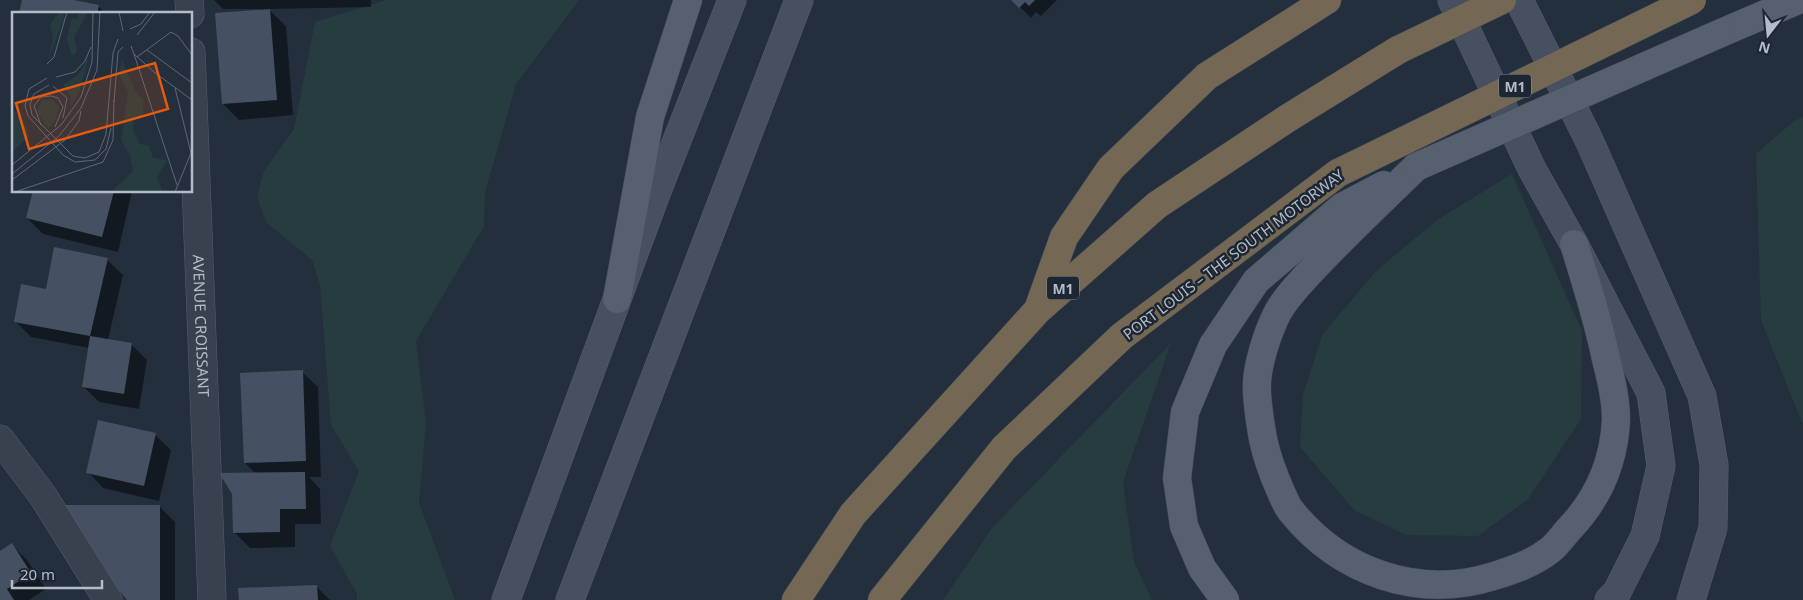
<svg xmlns="http://www.w3.org/2000/svg" width="1803" height="600" viewBox="0 0 1803 600" font-family="'Noto Sans',sans-serif">
	<style>
		.grass { fill: #263c3f }
		.shadow { fill: #0007 }
		.building { fill: #455162 }
		.lines { fill: none; stroke-linecap: round; stroke-linejoin: round }
		.street-casing { stroke: #565f6c; stroke-width: 29 }
		.secondary-casing { stroke: #565f6c; stroke-width: 29 }
		.primary-casing { stroke: #414a57; stroke-width: 29 }
		.highway-casing { stroke: #434c59; stroke-width: 29 }
		.street { stroke: #38414e; stroke-width: 28 }
		.secondary { stroke: #465061; stroke-width: 28 }
		.primary { stroke: #56606e; stroke-width: 28 }
		.highway { stroke: #746855; stroke-width: 28 }
		.primary-bridge-casing { stroke: #414a57; stroke-width: 29; stroke-linecap: butt }
		.highway-bridge-casing { stroke: #434c59; stroke-width: 29; stroke-linecap: butt }
		.primary-bridge { stroke: #56606e; stroke-width: 28 }
		.highway-bridge { stroke: #746855; stroke-width: 28 }
		.labels { text-anchor: middle; dominant-baseline: central; stroke-width: 5; stroke-linejoin: round; paint-order: stroke }
		.shield { fill: #1d2633; stroke: #878f9c; stroke-width: 1 }
		.shield-label { font-size: 14px; font-weight: bold; fill: #b4bcc9 }
		.street-label { font-size: 15px; fill: #b4bcc9; stroke: #1d2633 }
		.inset-road { fill: none; stroke: #5e6776; stroke-width: 1 }
		.view { fill: #e8590c; fill-opacity: 0.15; stroke: #e8590c; stroke-width: 2.5 }
		.inset-edge { fill: none; stroke: #b4bcc9; stroke-width: 2.5 }
	</style>
	<rect width="100%" height="100%" fill="#242f3e"/>
	<!-- grass -->
	<path class="grass" d="M386 0H579L516 84 485 192 484 226 416 341 426 423 419 503 455 600H357V594L330 546 359 471 331 425 320 285 312 260 266 222 257 197 264 171 294 129 315 22Z
		M1803 117V425L1761 320 1756 154 1794 121Z
		M1512 174 1582 331 1581 419 1528 499 1478 536 1406 535 1354 510 1300 447 1303 395 1322 335 1377 270 1437 220Z
		M1171 343 1123 482 1134 562 1152 600H943L992 528Z"/>
	<!-- shadow -->
	<path class="shadow" d="M23 0H68L98 6 106 14H21Z
		M214 0H371V7L268 9 286 26 293 115 239 120 223 104 260 9H223Z
		M1013 0H1057L1041 16 1036 12 1031 18Z
		M34 191H132L118 252 43 234 27 218Z
		M107 260 123 275 108 340 131 344 147 360 139 409 99 402 83 386 89 348 31 337 15 321 47 291Z
		M302 372 318 387 321 477H309L320 489 321 524H295V547L250 548 234 532 256 474 245 463Z
		M155 435 171 450 159 501 103 488 88 472Z
		M159 506 175 522V600H128Z
		M12 545 27 560 46 589 29 600H0V552Z
		M316 586 330 600H240Z"/>
	<!-- building -->
	<path class="building" d="M22 0H74L99 5 97 14H19Z
		M1011 0H1035L1029 6 1025 2 1019 8Z
		M270 9 277 100 222 104 215 13Z
		M33 191H114L102 237 26 218Z
		M54 247 108 258 90 336 132 343 124 394 82 387 90 336 14 322 21 284 46 289Z
		M303 370 306 461 244 463 240 373Z
		M98 420 156 433 144 486 86 473Z
		M305 472 306 509H280V532L233 533 232 494 219 473Z
		M50 505H160V600H127Z
		M12 543 31 573 7 589 14 600H0V551Z
		M317 585 318 600H239L238 588Z"/>
	<g class="lines">
		<!-- street casing -->
		<g class="street-casing">
			<g id="street">
				<path d="M189 0 190 14"/>
				<path id="s1" d="M191 52 212 600"/>
				<path d="M0 439 43 496 108 600"/>
			</g>
		</g>
		<!-- secondary casing -->
		<g class="secondary-casing">
			<path id="secondary" d="M1452 0 1532 169 1574 244 1651 393 1661 466 1645 536 1617 592 1609 600
				M1519 0 1589 140 1702 396 1714 465 1713 528 1691 600
				M506 600 654 199 732 0
				M570 600 799 0"/>
		</g>
		<!-- primary casing -->
		<g class="primary-casing">
			<path id="primary" d="M1721 33 1798 0
				M1416 167C1381 201 1346 234 1313 269 1301 282 1282 301 1275 318 1267 335 1258 363 1257 382 1256 400 1260 421 1263 439 1267 458 1273 474 1281 492 1284 498 1286 505 1291 511 1340 572 1418 600 1494 576 1513 570 1534 563 1550 550 1558 544 1564 534 1571 527 1599 497 1614 461 1616 420 1616 399 1611 379 1606 359 1598 320 1586 282 1574 244
				M617 299 650 117 688 0
				M1225 600 1202 568 1184 526 1177 478 1185 412 1213 345 1256 281 1342 207 1384 185"/>
		</g>
		<!-- highway casing -->
		<g class="highway-casing">
			<path id="highway" d="M1039 307 1064 237 1111 168 1207 76 1327 0
				M796 600 853 514 1037 311 1157 205 1288 118 1398 50
				M882 600 1004 448 1122 336 1338 173"/>
		</g>
		<!-- street -->
		<use href="#street" class="street"/>
		<!-- secondary -->
		<use href="#secondary" class="secondary"/>
		<!-- primary -->
		<use href="#primary" class="primary"/>
		<!-- highway -->
		<use href="#highway" class="highway"/>
		<!-- primary-bridge casing -->
		<g class="primary-bridge-casing">
			<path id="primary-bridge" d="M1416 167 1721 33"/>
		</g>
		<!-- highway-bridge casing -->
		<g class="highway-bridge-casing">
			<path id="highway-bridge" d="M1398 50 1502 0
				M1338 173 1692 0"/>
		</g>
		<!-- primary-bridge -->
		<use href="#primary-bridge" class="primary-bridge"/>
		<!-- highway-bridge -->
		<use href="#highway-bridge" class="highway-bridge"/>
	</g>
	<g class="labels">
		<!-- shield labels -->
		<g class="shield">
			<rect x="1499" y="74.5" width="32" height="23" rx="4"/>
			<rect x="1047" y="276.5" width="32" height="23" rx="4"/>
		</g>
		<g class="shield-label">
			<text x="1515" y="86">M1</text>
			<text x="1063" y="288">M1</text>
		</g>
		<!-- street labels -->
		<g class="street-label">
			<text transform="translate(1233 254) rotate(-37)">PORT LOUIS – THE SOUTH MOTORWAY</text>
			<text stroke="none"><textPath href="#s1" startOffset="274">AVENUE CROISSANT</textPath></text>
		</g>
	</g>
	<!-- overview -->
	<g transform="translate(12 12)">
		<rect width="180" height="180" fill="#242f3e"/>
		<path d="M77 44 68 78 58 96 59 85 51 73 67 62ZM110 48 125 82 132 88 131 102 122 108 121 118 128 132 137 134 141 146 155 148 145 166 151 180H99L121 159 118 144 109 128 116 80 107 61ZM30 88H41L47 95 44 107 36 117 25 100ZM0 97 13 111 17 124 0 140Z" fill="#263c3f"/>
		<path d="M47 0H52V7L36 48 41 26 38 13ZM66 0H76L62 25 65 37 63 43 59 42 55 26 60 6 65 8Z" fill="#263c3f"/>
		<path class="inset-road" d="M107 0 111 19M118 17 129 12 138 0M125 23 143 0M119 34 122 42 142 60 180 88M135 38 180 71M122 42 165 173M125 45 159 20 166 24 180 43M35 52 42 45 55 0M44 65 63 60 73 49 79 35M35 66 17 77 13 94 16 104 51 143 63 150 83 148 94 137 99 116M37 73 22 82 18 92 20 103 61 144 73 146 87 140 94 122 101 41 106 27M41 74 55 86 51 106M102 90 106 40 111 35M29 113 22 94 29 85 39 84 46 86 51 95 43 115M0 153 49 113 69 85 80 50 81 0M0 162 47 124 69 96 85 58 88 0M0 168 53 128 67 109 69 99M3 180 91 150 101 128 102 88M163 180 179 141 163 76"/>
		<path class="view" d="M143 51 156 97 17 137 4 91Z"/>
		<rect width="180" height="180" class="inset-edge"/>
	</g>
	<!-- north arrow -->
	<g transform="translate(1768 35) rotate(196)" stroke="#1d2633" stroke-width="4" paint-order="stroke">
	<path d="M0-4L9 19L0 12L-9 19Z" fill="#b4bcc9"/>
	<text y="-8" font-size="14" font-weight="bold" text-anchor="middle" fill="#b4bcc9">N</text>
	</g>
	<!-- scale -->
	<path d="M12 580v8h90v-8" fill="none" stroke="#b4bcc9" stroke-width="2.5"/>
	<text x="20" y="580" font-size="15" fill="#b4bcc9" stroke="#1d2633" stroke-width="4" paint-order="stroke">20 m</text>
</svg>
